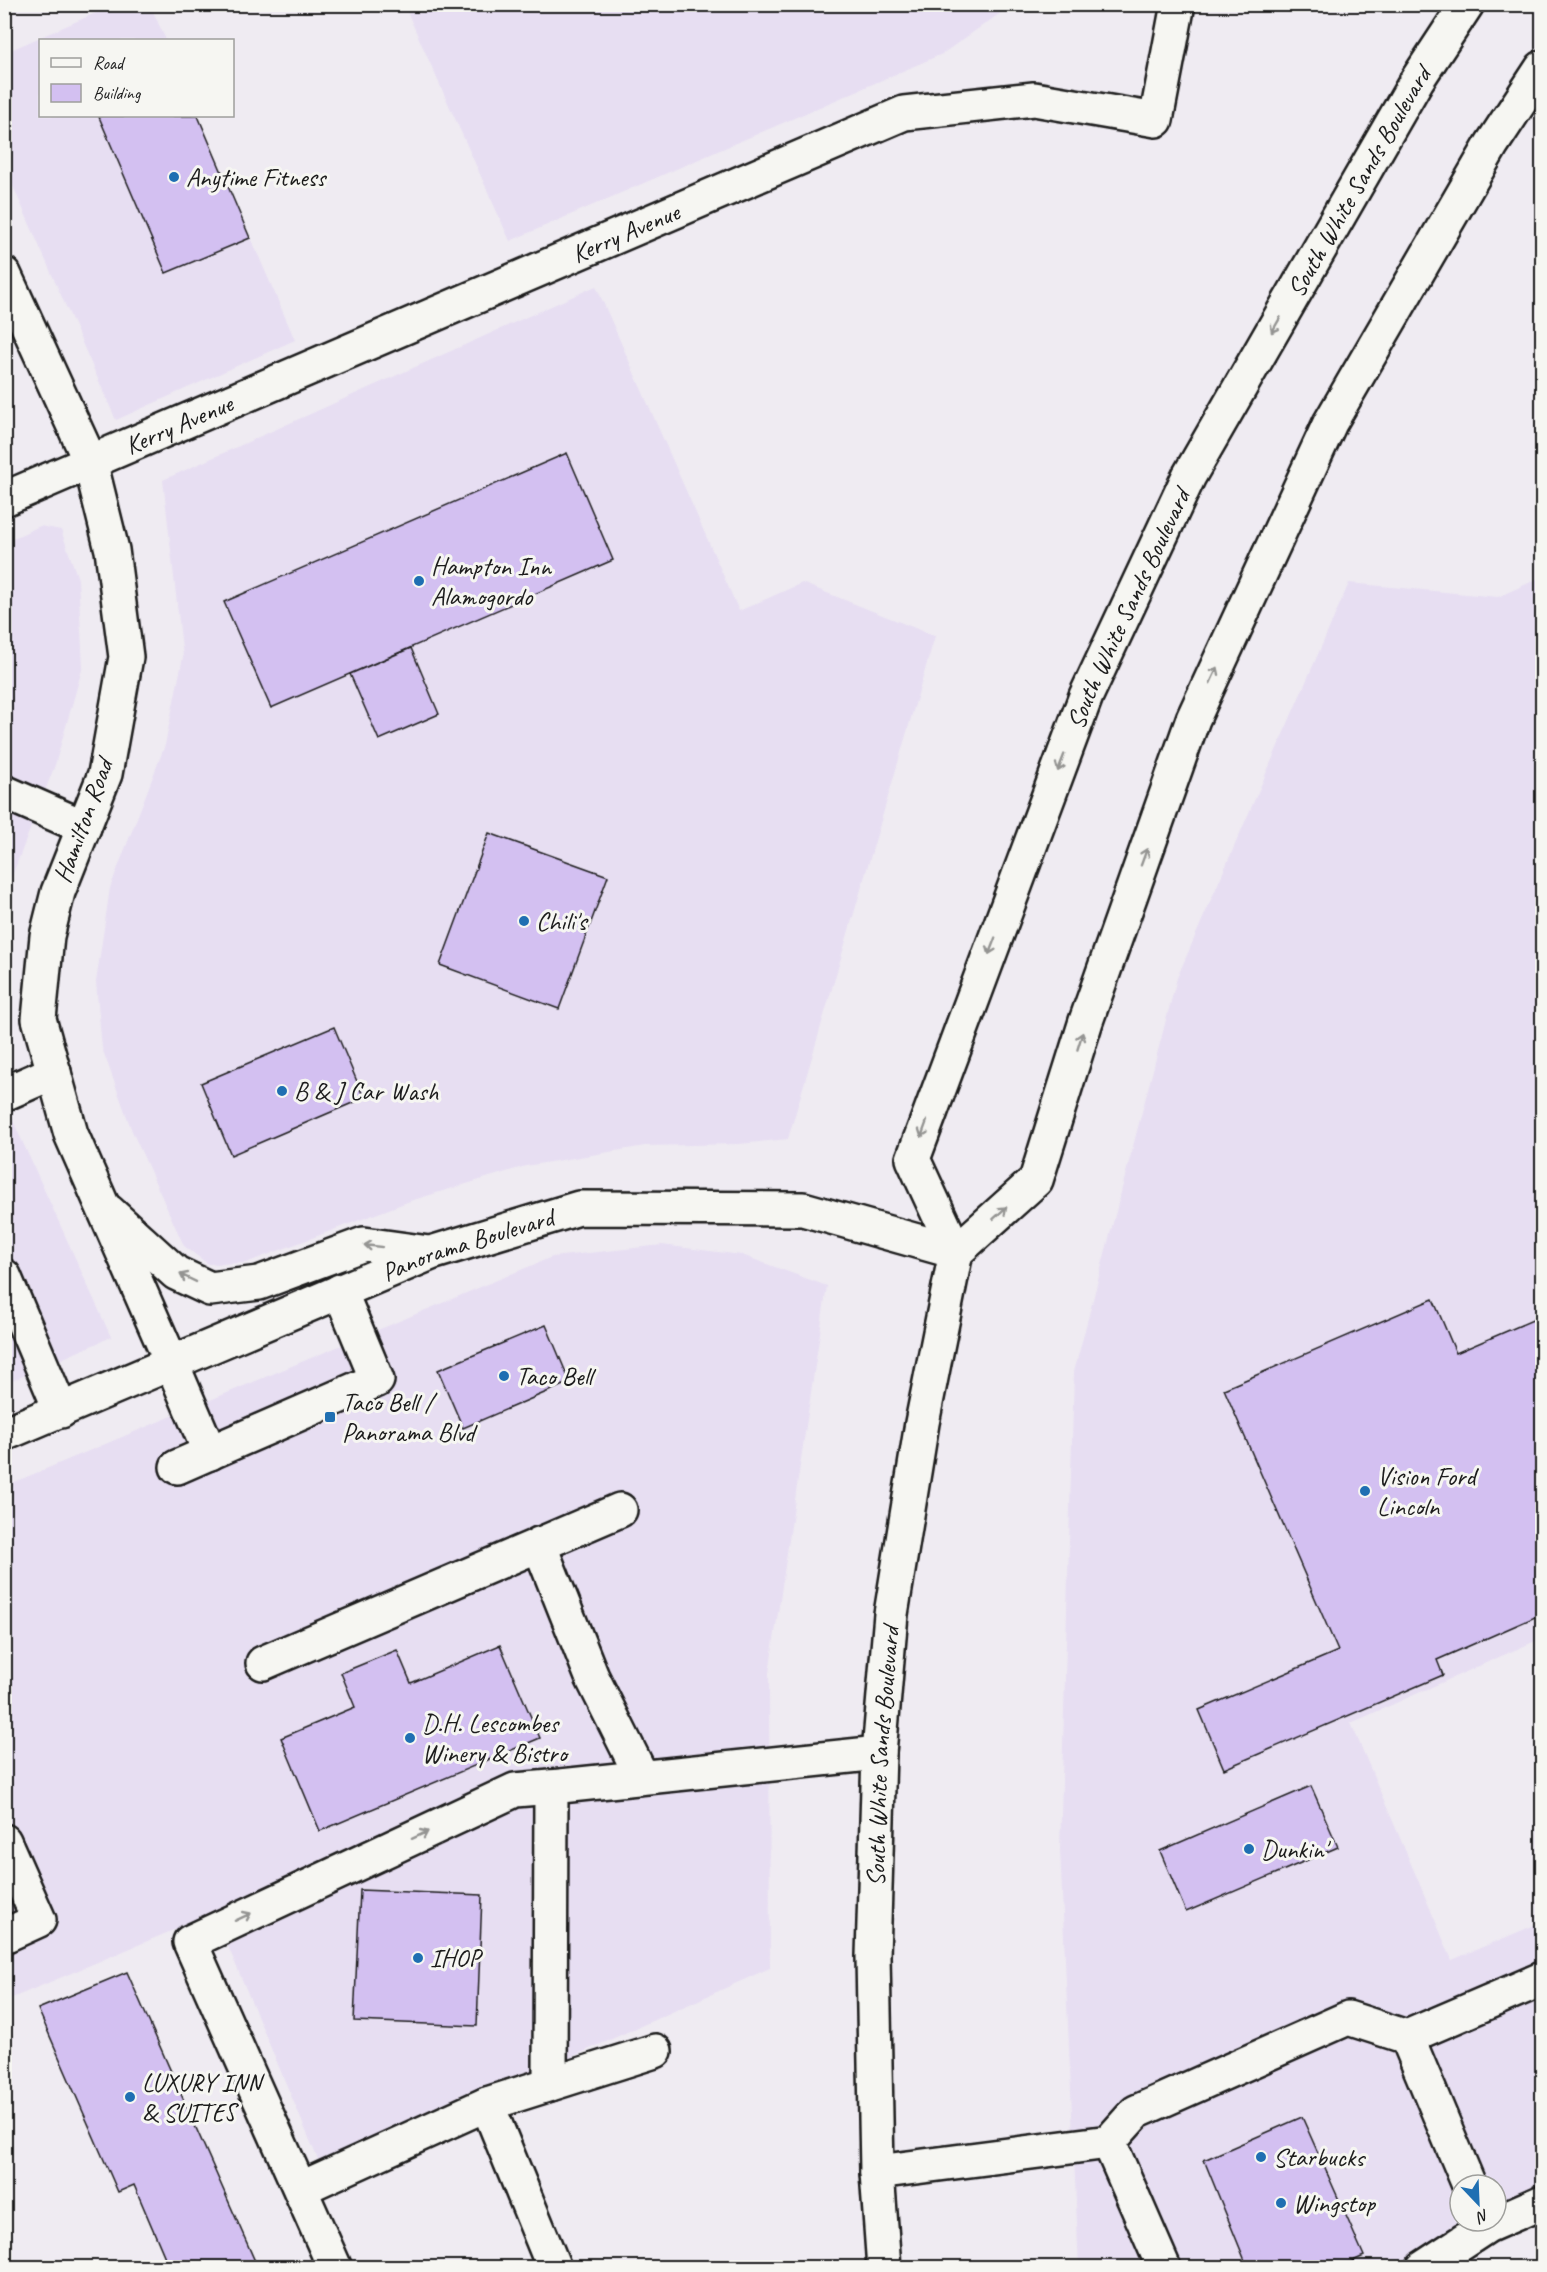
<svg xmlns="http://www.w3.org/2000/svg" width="1547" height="2272" viewBox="0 0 1547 2272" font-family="Caveat,sans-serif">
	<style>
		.built { fill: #e7def2; fill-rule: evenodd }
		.building { fill: #d3c0f1; stroke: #1c1c1c; stroke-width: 1.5 }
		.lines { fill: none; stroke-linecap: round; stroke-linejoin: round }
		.minor-casing { stroke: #1c1c1c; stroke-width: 38 }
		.major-casing { stroke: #1c1c1c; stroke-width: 38 }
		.minor { stroke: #f6f6f2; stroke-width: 33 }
		.major { stroke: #f6f6f2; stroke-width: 33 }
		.oneway { stroke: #949492 }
		.poi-dot { fill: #1f6fb2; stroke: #f6f6f2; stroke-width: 2 }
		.labels { text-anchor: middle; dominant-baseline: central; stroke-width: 6; stroke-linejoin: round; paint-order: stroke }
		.poi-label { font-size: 26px; fill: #1c1c1c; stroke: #f6f6f2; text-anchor: start }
		.street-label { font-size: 26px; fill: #1c1c1c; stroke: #f6f6f2 }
	</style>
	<rect width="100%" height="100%" fill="#efebf2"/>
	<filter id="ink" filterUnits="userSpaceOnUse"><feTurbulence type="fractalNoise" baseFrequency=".0167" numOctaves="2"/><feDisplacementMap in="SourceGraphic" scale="12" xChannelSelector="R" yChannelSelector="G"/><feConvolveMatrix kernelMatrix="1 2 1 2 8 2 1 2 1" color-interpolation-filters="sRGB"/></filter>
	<g filter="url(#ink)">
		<!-- built -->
		<path class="built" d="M114 5H150L166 40H40V116H198L295 340 116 420 5 168 4 53Z
			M404 5H1012L942 54 510 241Z
			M596 286 739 611 802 583 935 636 788 1139 739 1144 645 1146 526 1166 410 1201 246 1263 208 1264 184 1246 132 1131 102 1048 96 982 110 888 165 745 183 657 163 480Z
			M40 526 61 530 78 579 83 666 55 765 5 894V542Z
			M1542 577V1638L1351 1723 1452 1960 1542 1922V2221L1439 2267 1079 2268 1060 1849 1074 1372 1177 978 1349 583 1498 597ZM1460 2185H1496V2221H1460Z
			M4 1101 111 1337 5 1384H4Z
			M662 1245 742 1255 827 1286 769 1673 770 1968 322 2169 214 1913 5 2001V1486L552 1257Z"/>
		<!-- building -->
		<path class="building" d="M102 116H198L250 238 166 273 99 117Z
			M567 453 613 560 271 708 224 602Z
			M411 648 439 714 379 740 350 674Z
			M489 833 608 876 559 1009 440 965Z
			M334 1027 364 1098 231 1155 201 1083Z
			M1433 1299 1456 1353 1542 1316V1614L1437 1660 1443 1675 1224 1769 1199 1710 1338 1651 1224 1389Z
			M546 1325 570 1382 463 1428 438 1370Z
			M500 1645 540 1738 320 1831 281 1738 355 1707 341 1673 397 1650 411 1683Z
			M1311 1786 1338 1847 1186 1912 1160 1851Z
			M360 1890 482 1895 477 2026 354 2021Z
			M127 1972 258 2268H167L169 2267 134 2185 118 2192 38 2009Z
			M1302 2117 1364 2256 1337 2268H1248L1204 2160Z"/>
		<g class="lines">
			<!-- minor casing -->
			<g class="minor-casing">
				<g id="minor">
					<path id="s1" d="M4 499 904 113 1034 99 1156 120 1178 4"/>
					<path d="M4 792 84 827"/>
					<path d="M4 1094 54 1072"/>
					<path d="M4 1276 61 1411"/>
					<path d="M172 1364 210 1453"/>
					<path d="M177 1467 377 1380 340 1291"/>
					<path d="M539 1544 592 1677 642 1777"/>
					<path d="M263 1663 620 1510"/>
					<path d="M4 1841 39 1920 4 1936"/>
					<path d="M1407 2037 1469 2185"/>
					<path d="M550 2084 551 1787 879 1753"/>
					<path d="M1109 2142 1164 2268"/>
					<path d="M877 2172 1109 2142 1136 2112 1348 2018 1407 2037 1542 1979"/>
					<path d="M302 2188 487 2104"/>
					<path d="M335 2268 190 1942 515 1790 551 1787"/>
					<path d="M554 2268 487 2104 655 2051"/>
					<path d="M1423 2268 1487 2226 1542 2202"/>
				</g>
			</g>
			<!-- major casing -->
			<g class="major-casing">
				<g id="major">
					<path d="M4 274 90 461 112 550 126 657 105 774 58 892 47 936 39 1019 71 1134 172 1364"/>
					<path d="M108 1211 176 1273 210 1289 259 1283 364 1244 429 1253"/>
					<path d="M956 1252 1036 1180 1086 1021 1193 719 1330 423 1492 144 1542 68"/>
					<path id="s2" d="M4 1434 431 1253 579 1208 803 1209 956 1252"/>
					<path id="s3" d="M884 2268 877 2172 873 1956 879 1753 891 1614 922 1423 956 1252 913 1159 1086 696 1189 476 1417 80 1467 4"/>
				</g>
			</g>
			<!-- minor -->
			<use href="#minor" class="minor"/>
			<!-- major -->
			<use href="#major" class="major"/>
		</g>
		<!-- one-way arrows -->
		<defs><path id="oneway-shaft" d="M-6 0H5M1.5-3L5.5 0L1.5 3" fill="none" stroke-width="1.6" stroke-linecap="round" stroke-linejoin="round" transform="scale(1.5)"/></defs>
		<g class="oneway">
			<use href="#oneway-shaft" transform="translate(1276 325) rotate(120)"/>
			<use href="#oneway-shaft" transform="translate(1214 675) rotate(-65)"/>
			<use href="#oneway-shaft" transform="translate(1061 763) rotate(111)"/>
			<use href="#oneway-shaft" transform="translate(1144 857) rotate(-70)"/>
			<use href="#oneway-shaft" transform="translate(992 946) rotate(111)"/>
			<use href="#oneway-shaft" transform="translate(1080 1041) rotate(-73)"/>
			<use href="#oneway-shaft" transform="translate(924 1129) rotate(110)"/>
			<use href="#oneway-shaft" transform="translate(1000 1213) rotate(-42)"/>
			<use href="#oneway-shaft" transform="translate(373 1246) rotate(-174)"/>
			<use href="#oneway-shaft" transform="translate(188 1278) rotate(-154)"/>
			<use href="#oneway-shaft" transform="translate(420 1835) rotate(-25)"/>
			<use href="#oneway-shaft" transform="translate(243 1917) rotate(-25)"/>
		</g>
	</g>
	<!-- markers -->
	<g class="poi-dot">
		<circle cx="174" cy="177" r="6"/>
		<circle cx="419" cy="581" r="6"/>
		<circle cx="524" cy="921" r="6"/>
		<circle cx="282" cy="1091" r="6"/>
		<circle cx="504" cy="1376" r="6"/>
		<rect x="324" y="1411" width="12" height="12" rx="3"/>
		<circle cx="1365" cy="1491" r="6"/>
		<circle cx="410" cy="1738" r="6"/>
		<circle cx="1249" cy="1849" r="6"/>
		<circle cx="418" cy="1958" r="6"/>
		<circle cx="130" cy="2097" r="6"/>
		<circle cx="1261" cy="2157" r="6"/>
		<circle cx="1281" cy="2203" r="6"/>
	</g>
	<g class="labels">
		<!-- poi labels -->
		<g class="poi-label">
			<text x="186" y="177">Anytime Fitness</text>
			<text x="431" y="566">Hampton Inn<tspan x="431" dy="30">Alamogordo</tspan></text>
			<text x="536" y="921">Chili's</text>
			<text x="294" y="1091">B &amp; J Car Wash</text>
			<text x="516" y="1376">Taco Bell</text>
			<text x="342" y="1402">Taco Bell /<tspan x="342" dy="30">Panorama Blvd</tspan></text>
			<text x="1377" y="1476">Vision Ford<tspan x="1377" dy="30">Lincoln</tspan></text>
			<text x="422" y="1723">D.H. Lescombes<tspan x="422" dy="30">Winery &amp; Bistro</tspan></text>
			<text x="1261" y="1849">Dunkin'</text>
			<text x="430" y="1958">IHOP</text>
			<text x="142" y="2082">LUXURY INN<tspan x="142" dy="30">&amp; SUITES</tspan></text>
			<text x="1273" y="2157">Starbucks</text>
			<text x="1293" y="2203">Wingstop</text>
		</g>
		<!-- street labels -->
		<g class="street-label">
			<text stroke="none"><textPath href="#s3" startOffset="2202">South White Sands Boulevard</textPath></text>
			<text stroke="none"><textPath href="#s1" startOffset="676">Kerry Avenue</textPath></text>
			<text stroke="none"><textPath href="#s1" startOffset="190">Kerry Avenue</textPath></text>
			<text stroke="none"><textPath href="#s3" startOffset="1716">South White Sands Boulevard</textPath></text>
			<text transform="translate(83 821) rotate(-70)">Hamilton Road</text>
			<text stroke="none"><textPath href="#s2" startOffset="501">Panorama Boulevard</textPath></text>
			<text stroke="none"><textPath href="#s3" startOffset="512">South White Sands Boulevard</textPath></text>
		</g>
	</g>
	<!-- margin -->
	<rect width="1547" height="2272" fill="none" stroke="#f6f6f2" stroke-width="24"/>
	<rect x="12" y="12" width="1523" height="2248" fill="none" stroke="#1c1c1c" stroke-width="2" filter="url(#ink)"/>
	<!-- legend -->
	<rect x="39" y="39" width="195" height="78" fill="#f6f6f2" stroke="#9f9f9c" stroke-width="1.5"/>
	<rect x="51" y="58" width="30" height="9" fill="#f6f6f2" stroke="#9f9f9c" stroke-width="1.5"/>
	<text x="93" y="69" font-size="18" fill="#1c1c1c">Road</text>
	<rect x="51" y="84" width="30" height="18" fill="#d3c0f1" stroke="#9f9f9c" stroke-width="1.5"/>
	<text x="93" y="99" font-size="18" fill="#1c1c1c">Building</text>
	<!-- north arrow -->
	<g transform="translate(1478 2203) rotate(157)"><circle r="28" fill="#f6f6f2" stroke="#9f9f9c" stroke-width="1.5"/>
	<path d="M0-4.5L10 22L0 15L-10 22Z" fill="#1f6fb2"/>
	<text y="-9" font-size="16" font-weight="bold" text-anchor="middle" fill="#1c1c1c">N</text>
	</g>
</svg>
